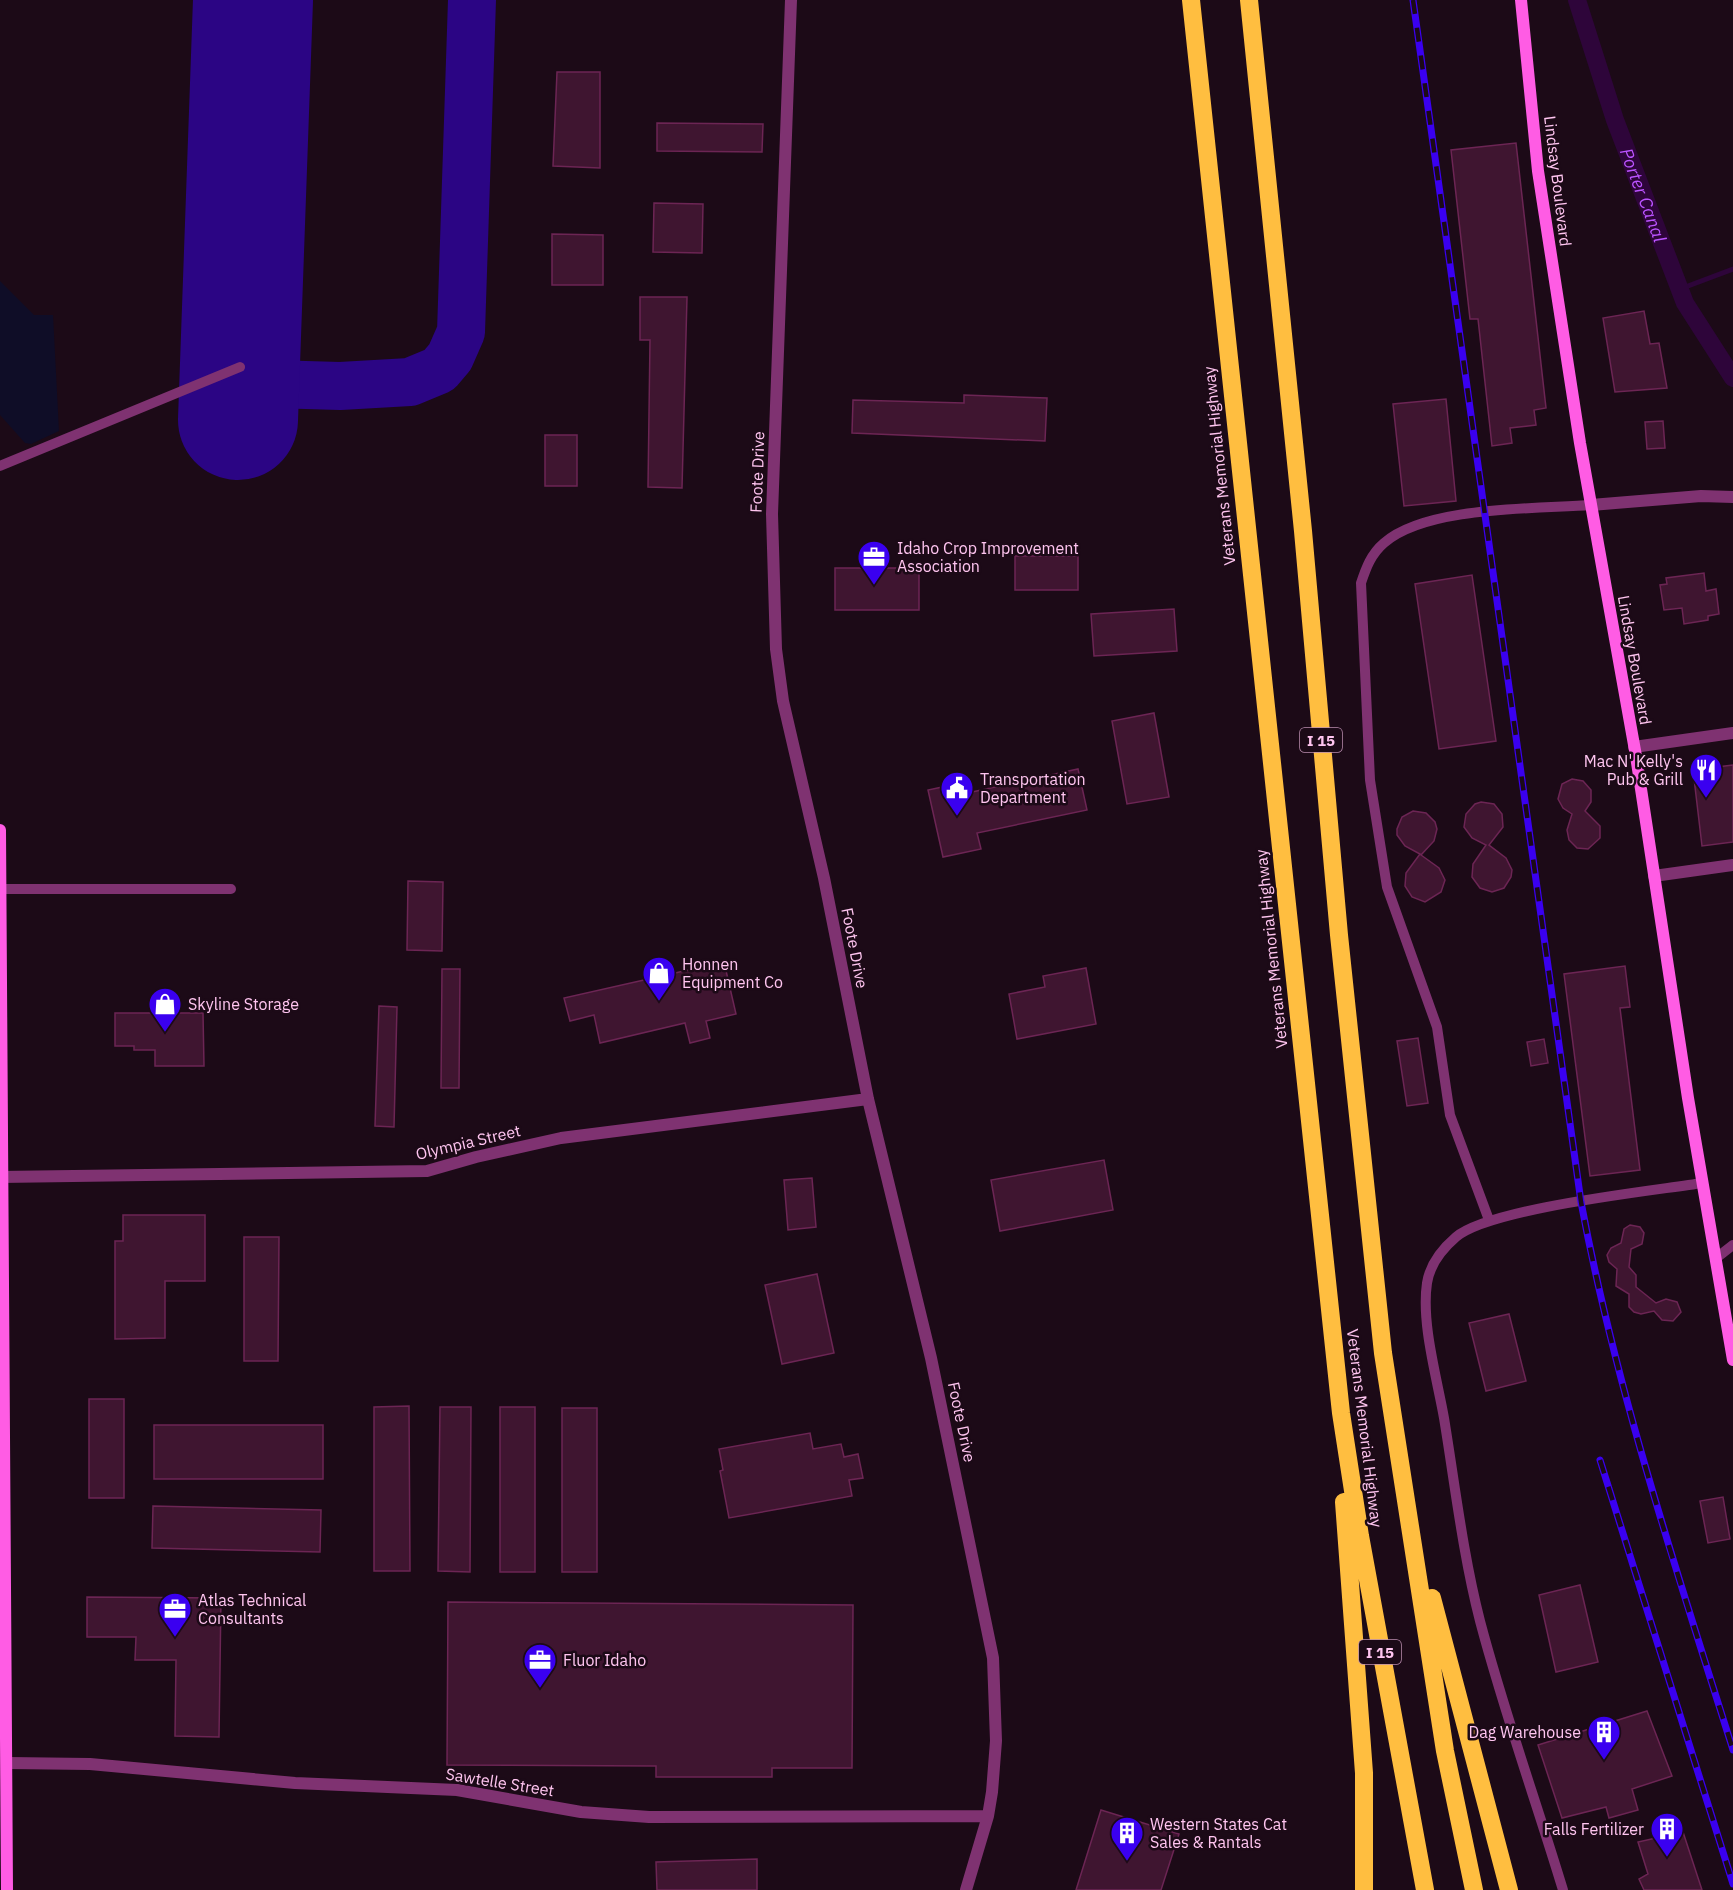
<svg xmlns="http://www.w3.org/2000/svg" width="1733" height="1890" viewBox="0 0 1733 1890" font-family="'IBM Plex Sans',sans-serif">
	<style>
		.green { fill: #0f0d27 }
		.lines { fill: none; stroke-linecap: round; stroke-linejoin: round }
		.stream { stroke: #2e053a; stroke-width: 5 }
		.canal { stroke: #2e053a; stroke-width: 18 }
		.taxiway { stroke: #2b0584; stroke-width: 48 }
		.runway { stroke: #2b0584; stroke-width: 120 }
		.building { fill: #3f1530; stroke: #6c2554; stroke-width: 1.5 }
		.lane { stroke: #7f3271; stroke-width: 10 }
		.street { stroke: #7f3271; stroke-width: 12 }
		.secondary { stroke: #ff5ce4; stroke-width: 12 }
		.highway { stroke: #ffbe40; stroke-width: 18 }
		.rail-casing { stroke: #3a00f0; stroke-width: 7 }
		.rail { stroke: #1c0a17; stroke-width: 4.5; stroke-dasharray: 14; stroke-linecap: butt }
		.labels { text-anchor: middle; dominant-baseline: central; stroke-width: 5; stroke-linejoin: round; paint-order: stroke }
		.shield { fill: #1c0a17; stroke: #bb8daf; stroke-width: 1.5 }
		.shield-label { font-size: 15px; font-weight: bold; fill: #ffc5f0 }
		.street-label { font-size: 16px; fill: #ffc5f0; stroke: #1c0a17 }
		.poi-label { font-size: 16px; fill: #ffc5f0; stroke: #1c0a17; text-anchor: start }
		.water-label { font-size: 18px; font-style: italic; fill: #bb53ff; stroke: #1c0a17 }
	</style>
	<rect width="100%" height="100%" fill="#1c0a17"/>
	<!-- green -->
	<path class="green" d="M0 281 34 315H53L59 431 31 444 25 443 0 415Z"/>
	<g class="lines">
		<!-- stream -->
		<path class="stream" d="M1680 289 1733 269"/>
		<!-- canal -->
		<path class="canal" id="s1" d="M1577 0 1615 120 1685 303 1733 378"/>
		<!-- taxiway -->
		<path class="taxiway" d="M241 350 247 367 271 384 340 386 410 382 439 370 450 357 461 332 472 0"/>
		<!-- runway -->
		<path class="runway" d="M238 420 253 0"/>
	</g>
	<!-- building -->
	<path class="building" d="M557 72H600V168L553 166Z
		M657 123 763 124 762 152 657 151Z
		M1516 143 1546 408 1534 410 1536 425 1510 428 1512 443 1492 446 1478 319H1470L1451 150Z
		M654 203 703 204 702 253 653 252Z
		M552 234 603 235V285H552Z
		M640 297H687L682 488 648 487 650 340H640Z
		M1644 311 1650 344 1659 343 1667 388 1615 392 1603 318Z
		M964 395 1047 398 1045 441 852 433 853 400 964 403Z
		M1446 399 1456 501 1404 506 1393 404Z
		M1663 421 1665 448 1647 449 1645 422Z
		M545 435H577V486H545Z
		M1015 556H1078V590H1015Z
		M835 568H919V610H835Z
		M1704 573 1706 591 1716 589 1719 614 1708 616V620L1684 624 1682 608 1664 610 1660 585 1667 584 1666 578Z
		M1472 575 1496 741 1439 749 1415 584Z
		M1174 609 1177 651 1094 656 1091 614Z
		M1154 713 1169 797 1127 804 1112 721Z
		M1733 765V842L1702 846 1693 770Z
		M1078 769 1087 810 977 833 981 849 943 857 928 790 947 786 949 797Z
		M1572 779 1583 781 1591 790V802L1585 811 1600 826V838L1588 849 1577 848 1569 840 1567 830 1572 814 1563 808 1558 799 1562 784Z
		M1481 802 1494 804 1502 814 1503 827 1489 845 1506 858 1512 870 1511 877 1504 888 1492 892 1480 888 1472 877 1473 864 1486 845 1472 838 1464 827 1466 814 1475 804Z
		M1413 811 1426 813 1435 822 1437 829 1434 841 1421 855 1439 868 1445 880 1441 892 1425 902 1412 897 1405 886 1406 873 1420 854 1405 846 1397 835V829L1402 817Z
		M408 881 443 882 442 951 407 950Z
		M724 962 736 1014 706 1021 710 1038 690 1043 685 1023 600 1043 594 1015 570 1021 564 998Z
		M1625 966 1630 1007 1620 1008 1640 1170 1590 1176 1564 974Z
		M1086 968 1096 1024 1017 1039 1009 994 1045 987 1043 976Z
		M442 969H460L459 1088H441Z
		M379 1006 397 1007 394 1127 375 1126Z
		M115 1013H203L204 1066H155V1050H134V1046H115Z
		M1418 1038 1428 1103 1407 1106 1397 1041Z
		M1544 1039 1548 1063 1531 1066 1527 1042Z
		M1104 1160 1113 1210 1000 1231 991 1180Z
		M812 1178 816 1227 788 1230 784 1180Z
		M123 1215H205V1281H165V1338L115 1339V1241H123Z
		M1630 1225 1640 1227 1644 1233 1642 1244 1631 1249 1629 1267 1636 1275V1287L1656 1303 1666 1299 1677 1302 1681 1312 1673 1321 1662 1320 1654 1311 1641 1314 1634 1312 1629 1307V1294L1616 1286 1617 1269 1609 1262 1607 1255 1611 1248 1621 1243 1624 1229Z
		M244 1237H279L278 1361H244Z
		M817 1274 834 1353 782 1364 765 1285Z
		M1509 1314 1526 1381 1486 1391 1469 1323Z
		M89 1399H124V1498H89Z
		M409 1406 410 1571H374V1407Z
		M440 1407H471L470 1572 438 1571Z
		M500 1407H535V1572H500Z
		M562 1408H597V1572H562Z
		M154 1425H323V1479H154Z
		M810 1433 813 1449 841 1444 844 1457 858 1454 863 1478 849 1480 852 1496 729 1518 720 1471 723 1470 719 1449Z
		M1723 1497 1730 1539 1708 1543 1700 1501Z
		M153 1506 321 1510 320 1552 152 1548Z
		M1580 1585 1598 1662 1556 1672 1539 1595Z
		M87 1597 221 1598 219 1737 175 1736 176 1660H135L136 1637H87Z
		M448 1602 853 1605 852 1768H772V1777H656V1766L447 1765Z
		M1647 1711 1672 1776 1632 1789 1638 1810 1609 1818 1606 1807 1562 1818 1538 1745Z
		M1101 1810 1179 1834 1161 1890H1076Z
		M1683 1832 1702 1890H1644L1639 1879 1648 1874 1638 1842Z
		M757 1859V1890H657L656 1862Z"/>
	<g class="lines">
		<!-- lane -->
		<path class="lane" d="M0 466 240 367
			M0 889H231
			M1489 1220 1450 1115 1437 1027 1387 887 1370 780 1361 583C1366 568 1371 554 1384 543 1426 506 1535 509 1591 505
			M1715 1259 1733 1245
			M1563 1890C1536 1801 1504 1712 1480 1621 1463 1555 1455 1485 1444 1418 1437 1378 1421 1323 1427 1283 1430 1264 1442 1249 1456 1237 1490 1208 1652 1191 1702 1183"/>
		<!-- street -->
		<path class="street" d="M791 0 772 514 776 649 783 701 824 878 868 1099 931 1358 993 1658 996 1741 992 1792 988 1816 966 1890
			M1591 505 1701 496 1733 497
			M1634 747 1733 733
			M1654 876 1733 865
			M0 1177 427 1171 476 1157 561 1138 868 1099
			M8 1763 90 1764 295 1783 457 1790 581 1812 649 1817 988 1816"/>
		<!-- secondary -->
		<path class="secondary" d="M1521 0 1538 171 1580 443 1636 756 1688 1098 1733 1360
			M0 830 7 1890"/>
		<!-- highway -->
		<path class="highway" d="M1191 0 1341 1413 1360 1536 1425 1890
			M1249 0 1303 531 1339 935 1383 1353 1445 1751 1474 1890
			M1344 1502 1364 1773V1890
			M1432 1598 1509 1890"/>
		<!-- rail casing -->
		<g class="rail-casing">
			<path id="rail" d="M1413 0 1581 1202C1616 1389 1676 1569 1733 1750
				M1600 1460 1733 1884"/>
		</g>
		<!-- rail -->
		<use href="#rail" class="rail"/>
	</g>
	<!-- icons -->
	<defs>
		<g id="office-pin" transform="scale(1.725)"><path d="M0 17L-7.5 6A9.5 9.5 0 1 1 7.5 6Z" fill="#3a00f0" stroke="#1c0a17"/><path d="M-6-3h4V-5.5h4V-3h4V5H-6ZM-1-4.5V-3h2v-1.5ZM-6 0V1H6V0Z" fill="#fff"/></g>
		<g id="restaurant-pin" transform="scale(1.725)"><path d="M0 17L-7.5 6A9.5 9.5 0 1 1 7.5 6Z" fill="#3a00f0" stroke="#1c0a17"/><path d="M-5-6h1v4h1v-4h1v4h1v-4h1v5L-1.5 .5V6h-2V.5L-5-1ZM5-6V6H3V1.5H1.5Q1.5-4 5-6Z" fill="#fff"/></g>
		<g id="civic-pin" transform="scale(1.725)"><path d="M0 17L-7.5 6A9.5 9.5 0 1 1 7.5 6Z" fill="#3a00f0" stroke="#1c0a17"/><path d="M-.6-6.5H3V-4.5H.6V-3L4-1V1h2V6H-6V1h2V-1L-.6-3ZM-1.2 2.5V6h2.4V2.5Z" fill="#fff"/></g>
		<g id="shop-pin" transform="scale(1.725)"><path d="M0 17L-7.5 6A9.5 9.5 0 1 1 7.5 6Z" fill="#3a00f0" stroke="#1c0a17"/><path d="M-5-2.5h2.3a2.7 3.5 0 0 1 5.4 0H5L5.5 6h-11ZM-1.5-2.5h3a1.5 2.3 0 0 0-3 0Z" fill="#fff"/></g>
		<g id="building-pin" transform="scale(1.725)"><path d="M0 17L-7.5 6A9.5 9.5 0 1 1 7.5 6Z" fill="#3a00f0" stroke="#1c0a17"/><path d="M-4-6H4V6H1V3H-1V6H-4ZM-2.5-4.3h1.7v1.8h-1.7ZM.8-4.3h1.7v1.8H.8ZM-2.5-1h1.7V.8h-1.7ZM.8-1h1.7V.8H.8Z" fill="#fff"/></g>
	</defs>
	<g fill-rule="evenodd">
		<use href="#office-pin" x="874" y="557"/>
		<use href="#restaurant-pin" x="1706" y="770"/>
		<use href="#civic-pin" x="957" y="788"/>
		<use href="#shop-pin" x="659" y="973"/>
		<use href="#shop-pin" x="165" y="1004"/>
		<use href="#office-pin" x="175" y="1609"/>
		<use href="#office-pin" x="540" y="1660"/>
		<use href="#building-pin" x="1604" y="1732"/>
		<use href="#building-pin" x="1667" y="1829"/>
		<use href="#building-pin" x="1127" y="1833"/>
	</g>
	<g class="labels">
		<!-- shield labels -->
		<g class="shield">
			<rect x="1300" y="728" width="42" height="24" rx="4.5"/>
			<rect x="1359" y="1640" width="42" height="24" rx="4.5"/>
		</g>
		<g class="shield-label">
			<text x="1321" y="740">I 15</text>
			<text x="1380" y="1652">I 15</text>
		</g>
		<!-- street labels -->
		<g class="street-label">
			<text transform="translate(1558 181) rotate(83)">Lindsay Boulevard</text>
			<text transform="translate(1219 466) rotate(-96)">Veterans Memorial Highway</text>
			<text transform="translate(757 472) rotate(-88)">Foote Drive</text>
			<text transform="translate(1635 660) rotate(80)">Lindsay Boulevard</text>
			<text transform="translate(855 948) rotate(79)">Foote Drive</text>
			<text transform="translate(1271 949) rotate(-96)">Veterans Memorial Highway</text>
			<text transform="translate(468 1142) rotate(-13)">Olympia Street</text>
			<text transform="translate(962 1422) rotate(78)">Foote Drive</text>
			<text transform="translate(1365 1428) rotate(83)">Veterans Memorial Highway</text>
			<text transform="translate(500 1782) rotate(9)">Sawtelle Street</text>
		</g>
		<!-- poi labels -->
		<g class="poi-label">
			<text x="897" y="548">Idaho Crop Improvement<tspan x="897" dy="18">Association</tspan></text>
			<text x="1683" y="761" text-anchor="end">Mac N' Kelly's<tspan x="1683" dy="18">Pub &amp; Grill</tspan></text>
			<text x="980" y="779">Transportation<tspan x="980" dy="18">Department</tspan></text>
			<text x="682" y="964">Honnen<tspan x="682" dy="18">Equipment Co</tspan></text>
			<text x="188" y="1004">Skyline Storage</text>
			<text x="198" y="1600">Atlas Technical<tspan x="198" dy="18">Consultants</tspan></text>
			<text x="563" y="1660">Fluor Idaho</text>
			<text x="1581" y="1732" text-anchor="end">Dag Warehouse</text>
			<text x="1150" y="1824">Western States Cat<tspan x="1150" dy="18">Sales &amp; Rantals</tspan></text>
			<text x="1644" y="1829" text-anchor="end">Falls Fertilizer</text>
		</g>
		<!-- water labels -->
		<g class="water-label">
			<text stroke="none"><textPath href="#s1" startOffset="206">Porter Canal</textPath></text>
		</g>
	</g>
</svg>
